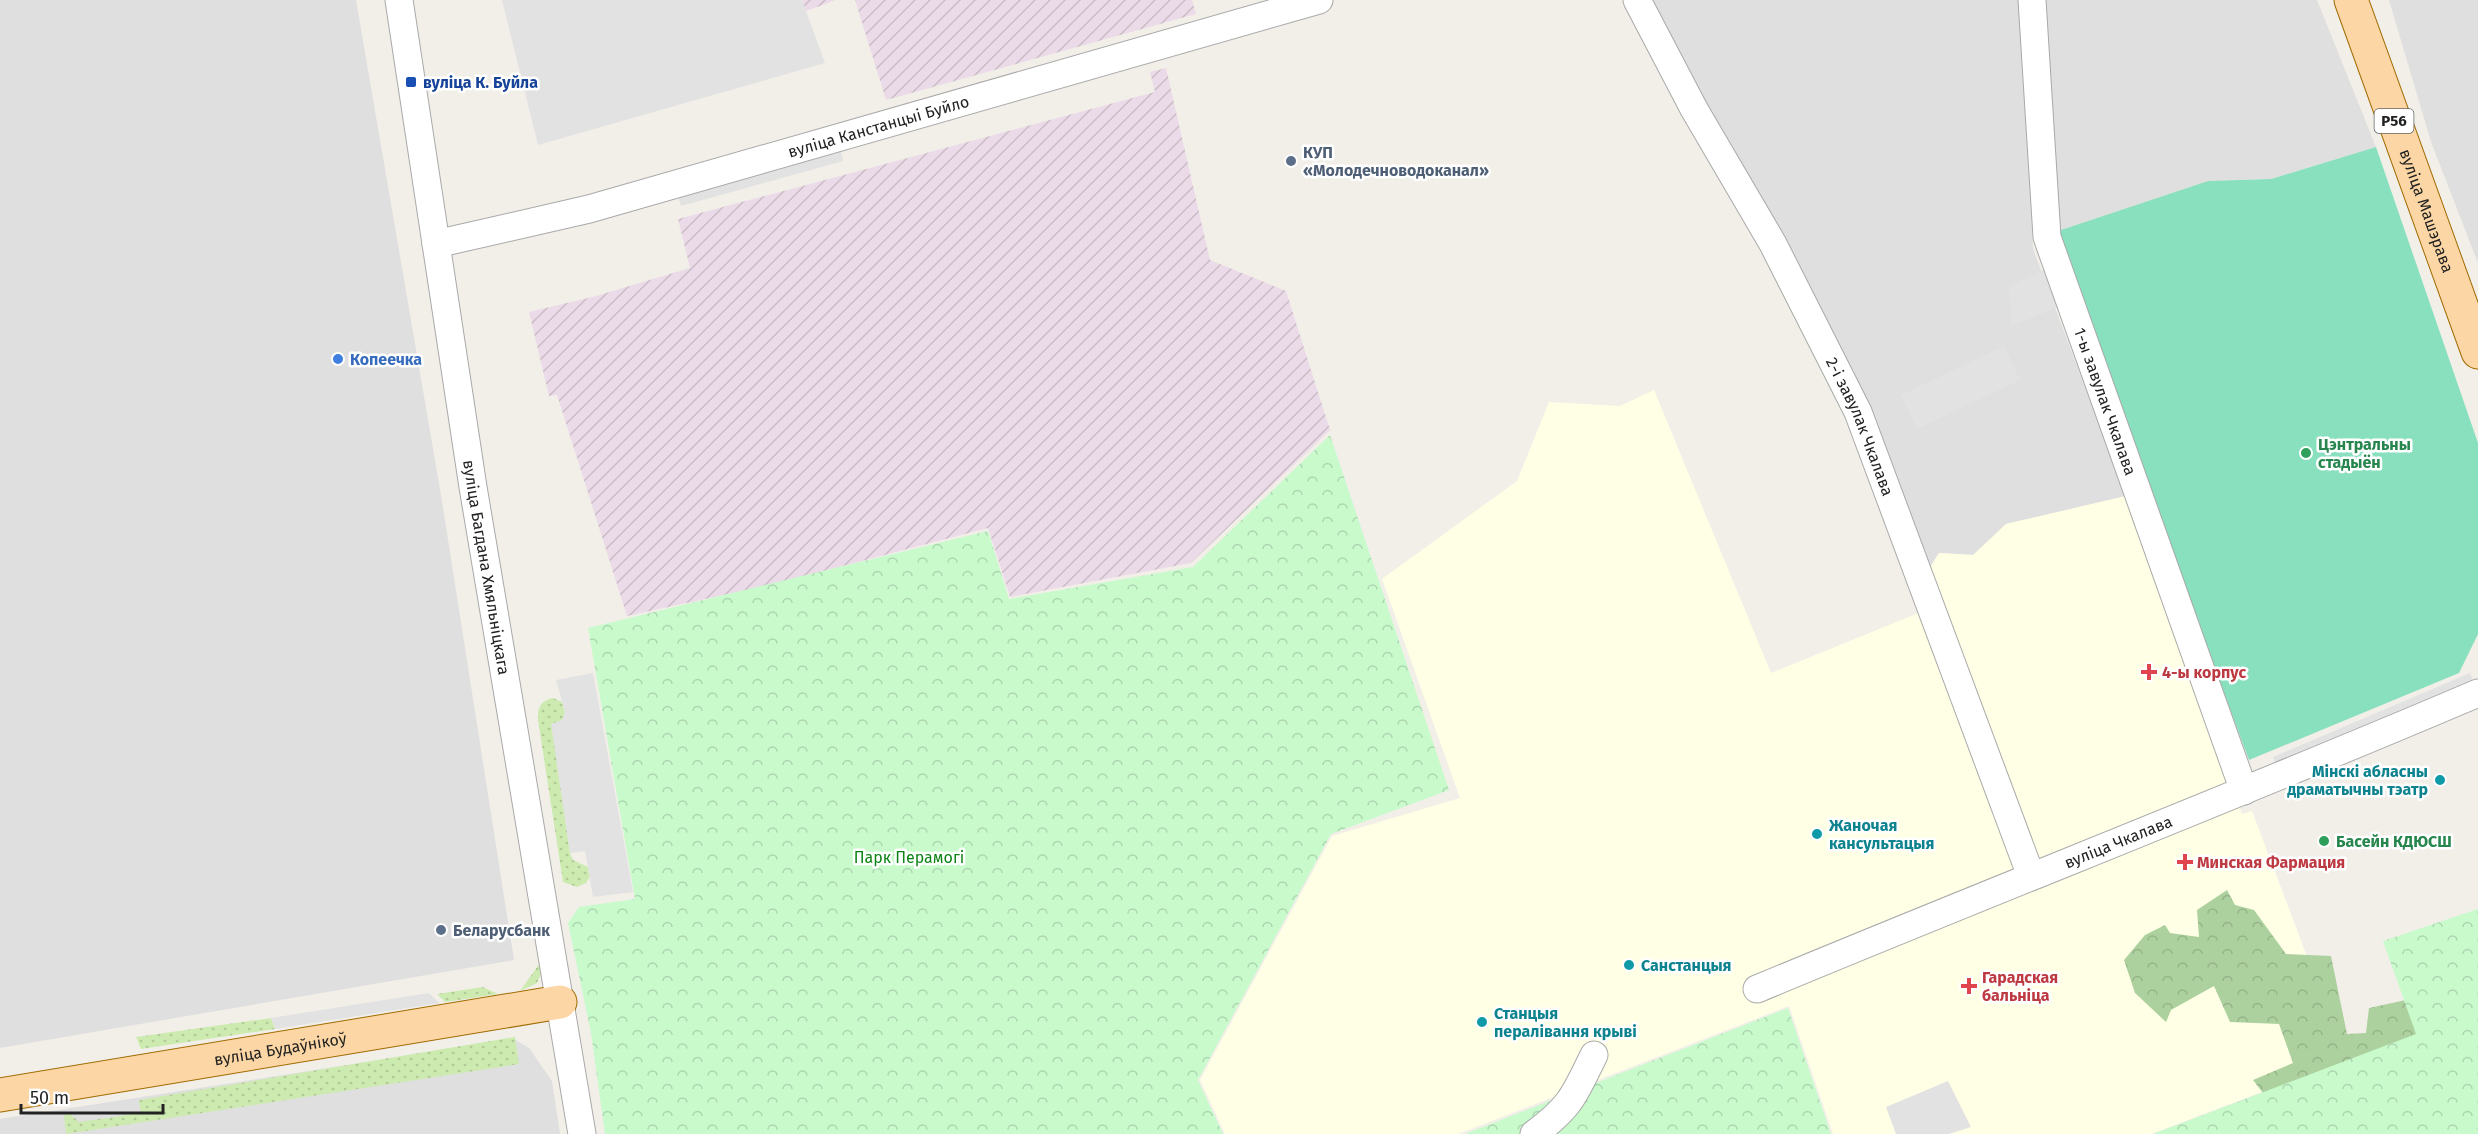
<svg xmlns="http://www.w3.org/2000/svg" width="2478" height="1134" viewBox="0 0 2478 1134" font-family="'Fira Sans',sans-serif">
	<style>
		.residential { fill: #e0dfdf }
		.industrial { fill: url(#industrial-furrows) }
		.education { fill: #ffffe5 }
		.grass { fill: url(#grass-dots) }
		.forest { fill: url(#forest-crowns) }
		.park { fill: url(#park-crowns) }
		.pitch { fill: #88e0be }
		.parking { fill: #e2e2e2 }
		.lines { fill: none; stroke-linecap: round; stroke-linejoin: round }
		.minor-casing { stroke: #a9a9a9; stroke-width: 29 }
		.major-casing { stroke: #a06b00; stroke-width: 35 }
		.minor { stroke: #fff; stroke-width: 27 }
		.major { stroke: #fcd6a4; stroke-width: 33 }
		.transit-dot { fill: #1a4fb4; stroke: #fff; stroke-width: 2 }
		.service-dot { fill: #5c6f8a; stroke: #fff; stroke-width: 2 }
		.shop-dot { fill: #3f7fe0; stroke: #fff; stroke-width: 2 }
		.leisure-dot { fill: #2e9e5b; stroke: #fff; stroke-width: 2 }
		.health-dot { fill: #e0444e; stroke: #fff; stroke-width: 2 }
		.culture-dot { fill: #0f9aa8; stroke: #fff; stroke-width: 2 }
		.labels { text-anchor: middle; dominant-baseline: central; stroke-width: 5; stroke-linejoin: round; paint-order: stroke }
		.shield { fill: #fff; stroke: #646464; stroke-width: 1.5 }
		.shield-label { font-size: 15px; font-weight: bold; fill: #222 }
		.transit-label { font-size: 16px; font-weight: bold; fill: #164399; stroke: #fff; text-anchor: start }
		.street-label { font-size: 16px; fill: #222; stroke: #fff }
		.service-label { font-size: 16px; font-weight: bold; fill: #4e5e75; stroke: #fff; text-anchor: start }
		.shop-label { font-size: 16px; font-weight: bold; fill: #366cbe; stroke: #fff; text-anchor: start }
		.leisure-label { font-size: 16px; font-weight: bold; fill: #27864d; stroke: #fff; text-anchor: start }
		.health-label { font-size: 16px; font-weight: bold; fill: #be3a42; stroke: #fff; text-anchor: start }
		.culture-label { font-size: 16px; font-weight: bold; fill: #0d838f; stroke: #fff; text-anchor: start }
		.park-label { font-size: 16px; fill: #0c8416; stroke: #fff }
	</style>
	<defs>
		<pattern id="industrial-furrows" width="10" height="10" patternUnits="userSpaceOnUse" patternTransform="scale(1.5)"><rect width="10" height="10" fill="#ebdbe8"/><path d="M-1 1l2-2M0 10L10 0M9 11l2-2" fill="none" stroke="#c9bcc7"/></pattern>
		<pattern id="grass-dots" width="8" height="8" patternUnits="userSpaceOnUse" patternTransform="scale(1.5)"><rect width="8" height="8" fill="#cdebb0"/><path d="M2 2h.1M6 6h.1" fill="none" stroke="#b0c997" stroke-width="1.8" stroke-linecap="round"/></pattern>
		<pattern id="forest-crowns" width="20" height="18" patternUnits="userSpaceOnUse" patternTransform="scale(1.5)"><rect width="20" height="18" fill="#add19e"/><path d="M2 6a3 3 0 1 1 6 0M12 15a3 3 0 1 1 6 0" fill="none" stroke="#95b388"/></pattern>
		<pattern id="park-crowns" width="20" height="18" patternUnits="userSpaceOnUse" patternTransform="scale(1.5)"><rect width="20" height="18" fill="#c8facc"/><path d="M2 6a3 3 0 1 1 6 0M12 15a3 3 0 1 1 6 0" fill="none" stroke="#acd6af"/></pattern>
	</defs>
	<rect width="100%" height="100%" fill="#f2efe9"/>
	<!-- residential -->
	<path class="residential" d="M0 0H356L441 495 514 960 0 1048Z
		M1646 0H2020L2033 249 2126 496 2006 524 1974 555 1939 553 1929 569Z
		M2036 0H2317L2376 147 2271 179 2208 181 2052 233Z
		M2389 0H2478V263L2431 142Z
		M514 1039 529 1048 552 1081 560 1134H0V1119Z"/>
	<!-- industrial -->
	<path class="industrial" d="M802 0H836L806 11Z
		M855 0H1192L1196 14 886 100Z
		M1166 68 1210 260 1286 291 1330 430 1191 563 1010 597 988 528 774 584 627 616 557 395 549 396 529 312 596 296 690 268 678 219 1155 92 1150 72Z"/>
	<!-- education -->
	<path class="education" d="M1654 390 1771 673 1943 603 1929 569 1939 553 1973 555 2006 524 2126 496 2242 814 2252 811 2346 1060 2151 1134H1833L1789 1006 1458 1134H1225L1200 1080 1332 836 1460 798 1382 579 1517 481 1549 402 1620 406Z"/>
	<!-- grass -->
	<path class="grass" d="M553 698 562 702 565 712 563 720 552 724 570 853 573 860 588 867 590 877 586 883 577 887 563 882 538 720C538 707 540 701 553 698Z
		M540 963 541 974 537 983 520 991Z
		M483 987 498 994 445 1002 437 994Z
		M271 1018 275 1029 141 1049 136 1037Z
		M515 1037 519 1064 66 1134 64 1116 69 1113 79 1122 141 1113 139 1100Z"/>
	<!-- forest -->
	<path class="forest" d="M2227 890 2235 905 2254 910 2286 954 2331 956 2347 1034 2366 1033 2369 1008 2415 998 2478 1134 2269 1101 2253 1080 2293 1063 2279 1024 2230 1022 2214 986 2171 1010 2166 1022 2135 993 2124 960 2145 935 2165 925 2170 933 2199 937 2197 910Z"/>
	<!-- park -->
	<path class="park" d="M1330 435 1449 790 1331 834 1198 1080 1223 1134H605L591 1033 568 923 579 907 635 899 588 628 988 531 1009 599 1193 567Z
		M2478 909V1134H2153L2416 1034 2383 941Z
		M1788 1008 1831 1134H1465Z"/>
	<!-- pitch -->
	<path class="pitch" d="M2376 147 2478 443V634L2459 673 2249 760 2052 233 2208 181 2271 179Z"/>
	<!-- parking -->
	<path class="parking" d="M502 0H802L825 63 538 145Z
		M838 137 843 161 681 206 675 185Z
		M2057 264 2070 302 2011 326 2009 286Z
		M2004 346 2020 380 1917 429 1901 395Z
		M593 673 633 892 593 897 585 851 570 853 551 724 562 720 565 712 556 680Z
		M2470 673 2475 685 2278 768 2273 757Z
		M429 993 439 1003 275 1029 271 1018Z
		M1948 1081 1971 1127 1949 1134H1896L1886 1107Z"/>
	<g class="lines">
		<!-- minor casing -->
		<g class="minor-casing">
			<g id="minor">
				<path id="s1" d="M399 0 473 487 582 1134"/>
				<path id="s2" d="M1637 0 1694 109 1773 244 1858 412 2031 876"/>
				<path id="s3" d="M2032 0 2047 237 2244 791"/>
				<path id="s4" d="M436 244 589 209 1319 0"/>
				<path id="s5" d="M1757 989C1997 889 2239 795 2478 693"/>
				<path d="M1534 1134C1572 1106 1574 1095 1594 1055"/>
			</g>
		</g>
		<!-- major casing -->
		<g class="major-casing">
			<g id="major">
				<path id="s6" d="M2351 0 2478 352"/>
				<path id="s7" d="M0 1095 560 1002"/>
			</g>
		</g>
		<!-- minor -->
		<use href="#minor" class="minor"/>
		<!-- major -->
		<use href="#major" class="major"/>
	</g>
	<!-- markers -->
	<rect class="transit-dot" x="405" y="76" width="12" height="12" rx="3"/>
	<g class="service-dot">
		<circle cx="1291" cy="161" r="6"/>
		<circle cx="441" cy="930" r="6"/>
	</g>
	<circle class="shop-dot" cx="338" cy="359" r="6"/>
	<g class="leisure-dot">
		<circle cx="2306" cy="453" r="6"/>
		<circle cx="2324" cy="841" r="6"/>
	</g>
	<g class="health-dot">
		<path d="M2146 663h6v6h6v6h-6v6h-6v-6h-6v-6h6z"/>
		<path d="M2182 853h6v6h6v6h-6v6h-6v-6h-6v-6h6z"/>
		<path d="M1966 977h6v6h6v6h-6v6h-6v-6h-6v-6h6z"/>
	</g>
	<g class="culture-dot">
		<circle cx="2440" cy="780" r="6"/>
		<circle cx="1817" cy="834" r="6"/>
		<circle cx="1629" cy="965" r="6"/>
		<circle cx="1482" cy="1022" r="6"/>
	</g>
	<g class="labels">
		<!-- shield labels -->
		<rect class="shield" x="2374.5" y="109" width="39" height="24" rx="4.5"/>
		<g class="shield-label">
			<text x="2394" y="121">Р56</text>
		</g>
		<!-- transit labels -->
		<g class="transit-label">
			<text x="423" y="82">вуліца К. Буйла</text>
		</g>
		<!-- street labels -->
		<g class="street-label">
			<text stroke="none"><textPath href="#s4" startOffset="458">вуліца Канстанцыі Буйло</textPath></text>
			<text stroke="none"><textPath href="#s6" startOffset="224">вуліца Машэрава</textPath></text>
			<text stroke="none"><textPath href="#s3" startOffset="412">1-ы завулак Чкалава</textPath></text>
			<text stroke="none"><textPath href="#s2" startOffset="482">2-і завулак Чкалава</textPath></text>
			<text stroke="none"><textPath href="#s1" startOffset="574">вуліца Багдана Хмяльніцкага</textPath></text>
			<text stroke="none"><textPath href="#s5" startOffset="390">вуліца Чкалава</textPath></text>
			<text stroke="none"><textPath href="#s7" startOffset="284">вуліца Будаўнікоў</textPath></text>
		</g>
		<!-- service labels -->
		<g class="service-label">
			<text x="1303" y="152">КУП<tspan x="1303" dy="18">«Молодечноводоканал»</tspan></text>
			<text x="453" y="930">Беларусбанк</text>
		</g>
		<!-- shop labels -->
		<g class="shop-label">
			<text x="350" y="359">Копеечка</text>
		</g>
		<!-- leisure labels -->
		<g class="leisure-label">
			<text x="2318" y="444">Цэнтральны<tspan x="2318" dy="18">стадыён</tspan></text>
			<text x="2336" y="841">Басейн КДЮСШ</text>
		</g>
		<!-- health labels -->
		<g class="health-label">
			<text x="2162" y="672">4-ы корпус</text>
			<text x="2197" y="862">Минская Фармация</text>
			<text x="1982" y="977">Гарадская<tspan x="1982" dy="18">бальніца</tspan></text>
		</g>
		<!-- culture labels -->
		<g class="culture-label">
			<text x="2428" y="771" text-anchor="end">Мінскі абласны<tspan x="2428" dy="18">драматычны тэатр</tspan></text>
			<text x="1829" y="825">Жаночая<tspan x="1829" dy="18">кансультацыя</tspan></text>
			<text x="1641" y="965">Санстанцыя</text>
			<text x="1494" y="1013">Станцыя<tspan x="1494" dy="18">пералівання крыві</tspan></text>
		</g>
		<!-- park labels -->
		<g class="park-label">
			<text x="909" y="857">Парк Перамогі</text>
		</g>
	</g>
	<!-- scale -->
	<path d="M21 1104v9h142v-9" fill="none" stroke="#222222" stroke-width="3"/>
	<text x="30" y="1104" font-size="18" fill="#222222" stroke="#ffffff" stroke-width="4.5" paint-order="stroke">50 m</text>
</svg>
